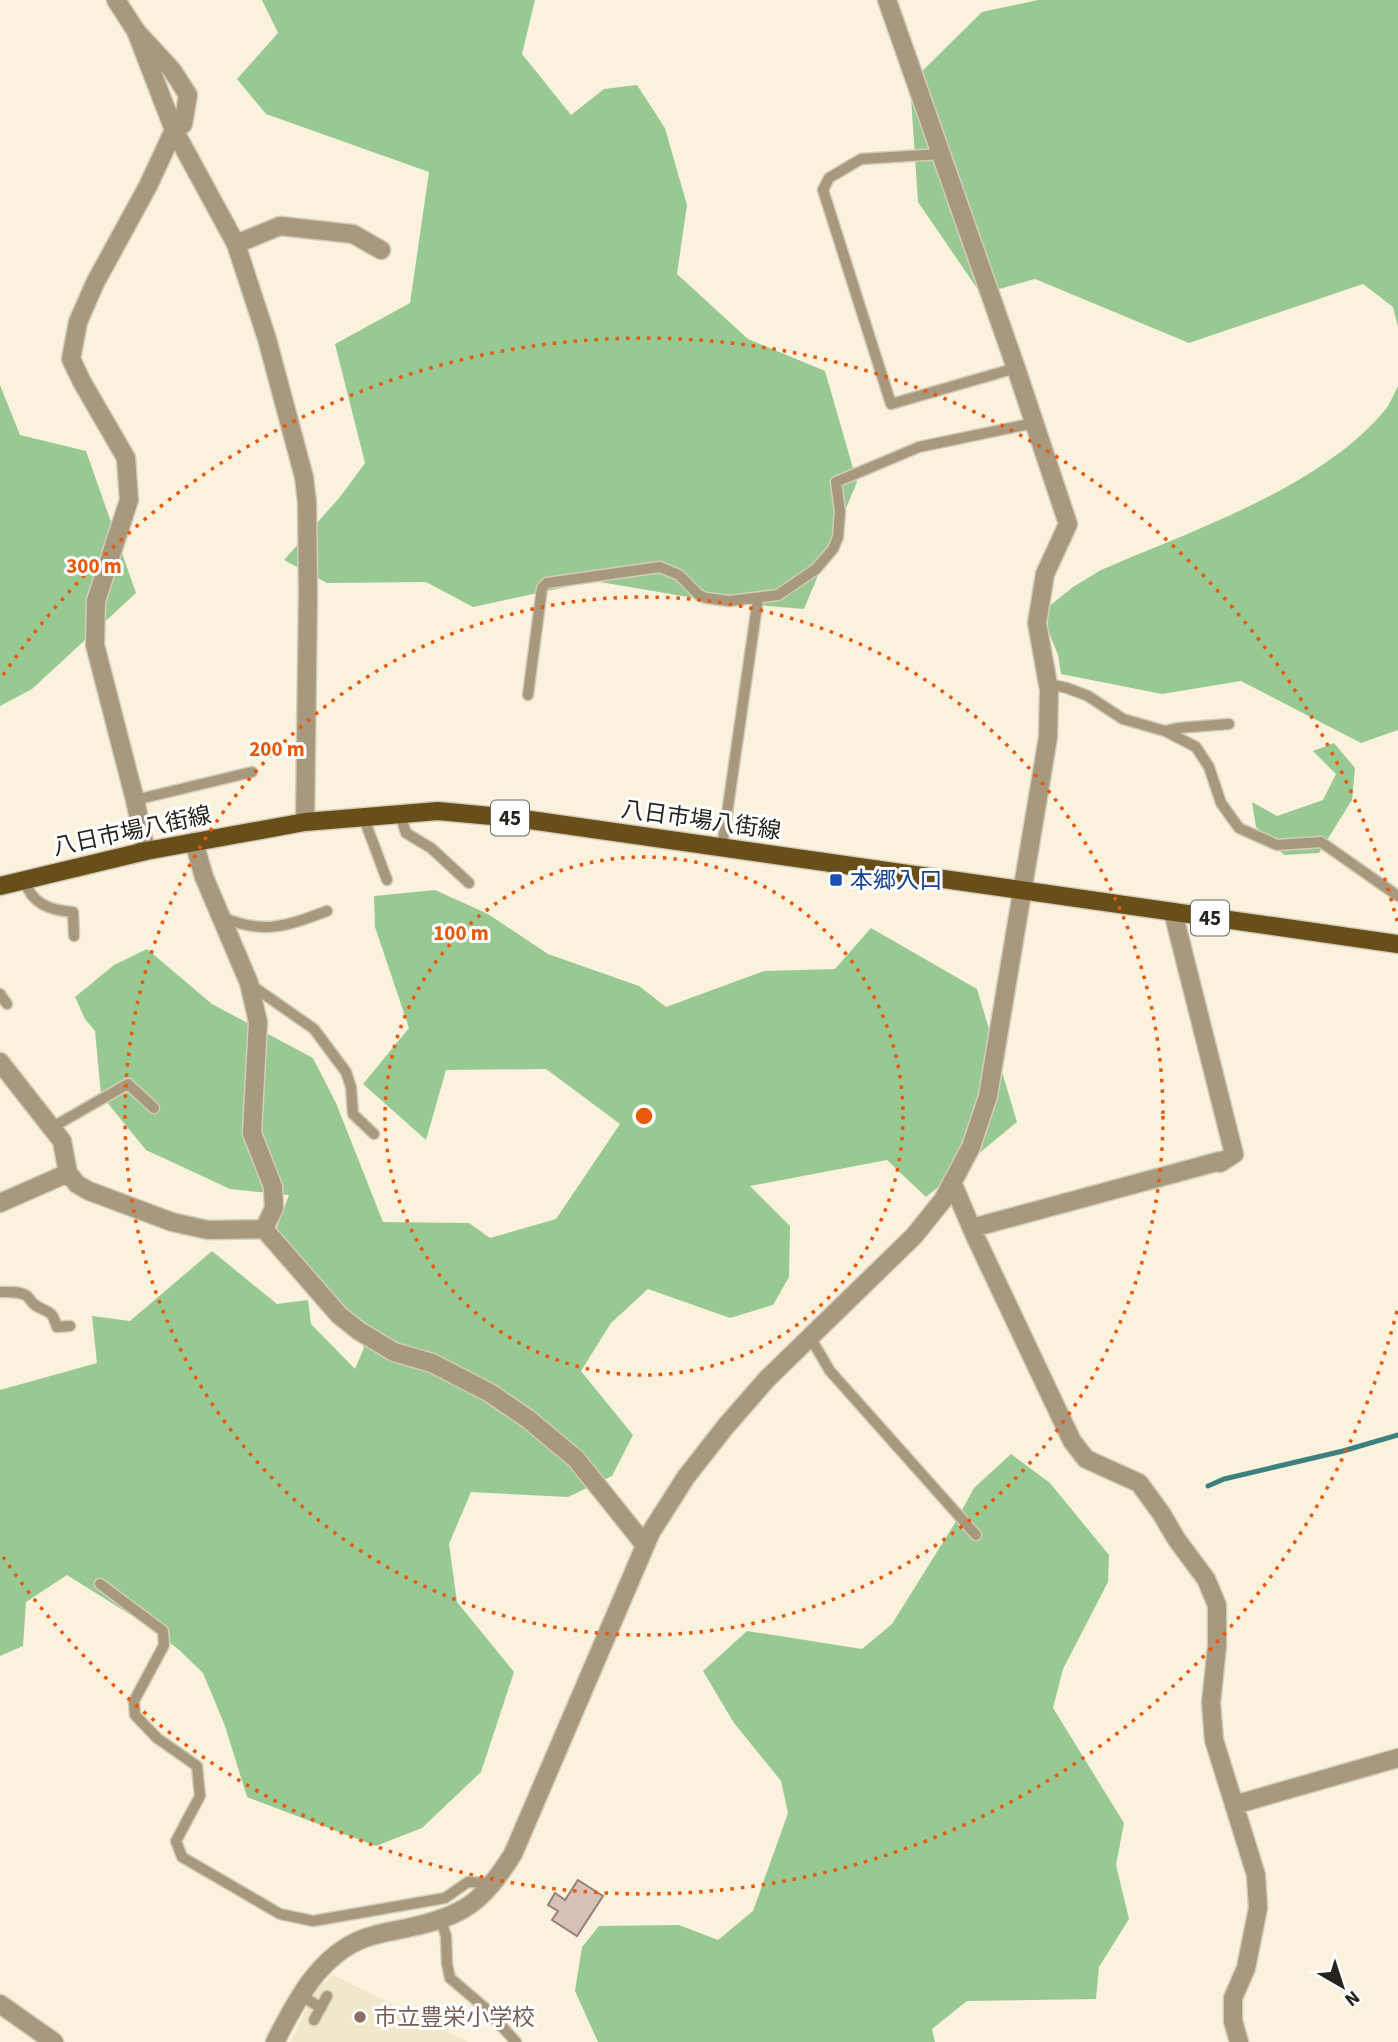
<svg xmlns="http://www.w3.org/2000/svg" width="1398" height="2042" viewBox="0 0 1398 2042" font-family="'Source Sans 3','Noto Sans JP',sans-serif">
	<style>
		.built { fill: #f1e7ca }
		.forest { fill: #98c993 }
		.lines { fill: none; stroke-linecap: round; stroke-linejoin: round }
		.stream { stroke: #3c8080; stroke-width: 5 }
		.building { fill: #d8c1b8; stroke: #968179; stroke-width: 2 }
		.service-casing { stroke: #d4cdba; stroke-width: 13 }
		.minor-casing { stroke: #d4cdba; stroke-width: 21 }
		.tertiary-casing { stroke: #d4cdba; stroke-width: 21 }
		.primary-casing { stroke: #d4cdba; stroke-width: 21 }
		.service { stroke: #a7987e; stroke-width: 10 }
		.minor { stroke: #a7987e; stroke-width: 18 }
		.tertiary { stroke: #a7987e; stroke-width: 18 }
		.primary { stroke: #684e18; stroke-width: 18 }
		.ring { fill: none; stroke: #e8590c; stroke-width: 3.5; stroke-dasharray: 3.5 7 }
		.transit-dot { fill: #1a4fb4; stroke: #fff; stroke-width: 2.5 }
		.education-dot { fill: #8d6e63; stroke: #fff; stroke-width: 2.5 }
		.labels { text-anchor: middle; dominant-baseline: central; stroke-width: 6; stroke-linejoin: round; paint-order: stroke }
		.shield { fill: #fff; stroke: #686661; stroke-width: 2 }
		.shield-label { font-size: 21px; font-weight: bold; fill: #27241d }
		.street-label { font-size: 23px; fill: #27241d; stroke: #fff }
		.transit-label { font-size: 23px; fill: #164399; stroke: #fff; text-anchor: start }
		.education-label { font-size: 23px; fill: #785e54; stroke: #fff; text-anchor: start }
		.centre { fill: #e8590c; stroke: #fff; stroke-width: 3.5 }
		.ring-label { font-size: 21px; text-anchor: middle; font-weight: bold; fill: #e8590c; stroke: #fff; stroke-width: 6; stroke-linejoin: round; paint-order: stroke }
	</style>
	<rect width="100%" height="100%" fill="#faf2dd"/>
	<!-- built -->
	<path class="built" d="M333 1975 468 2042H291L314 1992Z"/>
	<!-- forest -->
	<path class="forest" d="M262 0H535L522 54 571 115 604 89 637 85 665 128 687 205 677 274 748 339 825 371 857 482 804 609 718 602 594 581 473 607 426 582 327 583 284 560 340 497 365 463 335 344 410 303 429 172 266 114 237 79 278 33Z
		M1038 0H1398V327L1393 307 1363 284 1189 343 1035 279 981 294 918 202 910 83 982 12Z
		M0 385 20 435 86 451 136 593 32 689 0 706Z
		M1398 386V730L1361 743 1241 681 1162 694 1061 674 1058 655 1048 630V607L1073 587 1101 570C1191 531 1322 487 1385 410 1391 403 1394 393 1398 386Z
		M1334 743 1355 768 1352 800 1319 853 1284 855 1256 827 1252 802 1277 816 1323 800 1336 774 1313 751Z
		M435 890 488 914 548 954 639 986 666 1007 764 971 835 969 871 928 977 989 1017 1122 926 1197 887 1160 750 1186 790 1226 789 1277 773 1305 730 1318 648 1289 611 1323 581 1371 633 1435 612 1476 568 1497 471 1492 449 1544 457 1602 514 1672 481 1772 422 1828 376 1846 247 1797 225 1726 203 1673 178 1649 145 1624 67 1575 26 1602 23 1646 0 1656V1390L97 1363 92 1316 130 1321 212 1251 277 1304 308 1300 311 1324 355 1369 364 1348 340 1303 276 1230 289 1195 230 1189 146 1150 101 1095 95 1031 85 1019 75 997 114 965 147 949 212 1004 313 1058 336 1103 383 1222 469 1223 490 1238 556 1219 620 1124 546 1069 446 1070 426 1140 363 1084 409 1028 375 927 374 896Z
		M1011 1454 1050 1483 1109 1555 1108 1582 1063 1669 1053 1708 1124 1823 1116 1865 1129 1919 1099 1967 1096 1999 967 2001 932 2029 935 2042H598L575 1991 582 1947 599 1926 679 1925 718 1940 753 1911 788 1813 781 1781 734 1723 703 1671 747 1631 862 1649 892 1624 955 1523 974 1488Z"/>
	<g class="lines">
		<!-- stream -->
		<path class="stream" d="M1208 1486 1224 1479 1343 1451 1398 1435"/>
	</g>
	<!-- building -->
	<path class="building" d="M578 1880 603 1896 577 1936 552 1920 558 1911 548 1905 555 1893 565 1900Z"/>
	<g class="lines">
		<!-- service casing -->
		<g class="service-casing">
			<path id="service" d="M941 154 861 159 829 178 823 190 891 404 1016 368
				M1048 684 1067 688 1088 696 1123 719 1165 731 1196 747 1209 767 1221 803 1239 828 1277 845 1321 842 1398 896
				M528 695 542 588 547 583 660 567 679 575 699 595 706 598 729 601 778 595 816 569 833 549 838 537 840 511 836 482 919 447 1034 423
				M1165 731 1178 728 1229 724
				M135 800 252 772
				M400 814 406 833 431 848 469 883
				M363 816 387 880
				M722 848 758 599
				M24 880C32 904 49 910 73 912L74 936
				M222 917C263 935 287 926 327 911
				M251 985 314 1029 346 1072 351 1087 353 1114 374 1134
				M0 994 7 1004
				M51 1128 128 1084 154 1108
				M0 1292C9 1292 20 1291 27 1296 30 1299 32 1303 35 1305 49 1314 51 1308 57 1327L70 1326
				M810 1337 830 1371 976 1535
				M100 1584 163 1631 164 1645 134 1701 135 1715 157 1738 197 1766 200 1796 176 1841 182 1857 280 1914 313 1921 445 1898 468 1882 491 1883
				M441 1921 446 1936 447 1964 450 1978 484 2007 516 2042
				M299 1994 321 2008
				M314 2020 327 1996"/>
		</g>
		<!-- minor casing -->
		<g class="minor-casing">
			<path id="minor" d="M136 31 172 70 188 95 183 124 174 130 148 186 95 283 78 322 71 359 82 382 126 458 129 500 96 601 95 645 135 800 146 851
				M236 244 280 226 353 234 381 250
				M194 842 204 877 249 983 258 1022 252 1133 273 1187 274 1208 264 1229
				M0 1062 62 1141 68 1173 77 1184 89 1191 172 1222 208 1230 264 1229 339 1315 359 1331 394 1352 432 1363 490 1393 528 1419 576 1459 645 1545
				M952 1182 975 1236 1072 1441 1086 1459 1139 1483 1161 1513 1177 1540 1206 1579 1217 1605V1646L1211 1703 1214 1740 1256 1875 1258 1908 1246 1968 1233 1998V2021L1239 2042
				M0 1203 68 1173
				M972 1228 1220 1161V1163L1234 1154 1173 912
				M1234 1805 1398 1758
				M0 2004 54 2042
				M275 2042C296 2001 319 1955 365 1938 378 1933 394 1931 407 1928 464 1916 482 1903 513 1854L651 1532 686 1477 726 1426 767 1379 914 1236 943 1200 971 1147 988 1096 1048 737 1049 690 1037 623 1045 574 1068 524 1016 368 887 0"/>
		</g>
		<!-- tertiary casing -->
		<g class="tertiary-casing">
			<path id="tertiary" d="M116 0 136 31 174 130 236 244 267 339 304 477 307 502 308 593 305 822"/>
		</g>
		<!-- primary casing -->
		<g class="primary-casing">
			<path id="primary" d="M0 886 146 851 305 822 438 811 523 819 1398 944"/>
		</g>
		<!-- service -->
		<use href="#service" class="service"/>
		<!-- minor -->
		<use href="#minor" class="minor"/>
		<!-- tertiary -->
		<use href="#tertiary" class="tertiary"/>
		<!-- primary -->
		<use href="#primary" class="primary"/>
	</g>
	<!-- distance rings -->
	<g class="ring">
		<circle cx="644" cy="1116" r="259"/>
		<circle cx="644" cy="1116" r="519"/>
		<path d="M1397 1311A778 778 0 0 1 3 1557M3 675A778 778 0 0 1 1397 921"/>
	</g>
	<!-- markers -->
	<rect class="transit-dot" x="829" y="873" width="14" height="14" rx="3.5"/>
	<circle class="education-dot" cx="360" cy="2017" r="7"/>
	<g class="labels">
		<!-- shield labels -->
		<g class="shield">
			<rect x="491" y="800.5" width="38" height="35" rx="5"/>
			<rect x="1191" y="900.5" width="38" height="35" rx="5"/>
		</g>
		<g class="shield-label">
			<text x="510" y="818">45</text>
			<text x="1210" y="918">45</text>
		</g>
		<!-- street labels -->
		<g class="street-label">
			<text transform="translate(701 820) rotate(8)">八日市場八街線</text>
			<text transform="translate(132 831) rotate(-12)">八日市場八街線</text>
		</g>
		<!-- transit labels -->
		<g class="transit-label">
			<text x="850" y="880">本郷入口</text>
		</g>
		<!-- education labels -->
		<g class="education-label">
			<text x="374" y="2017">市立豊栄小学校</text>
		</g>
	</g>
	<circle cx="644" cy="1116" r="10" class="centre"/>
	<g class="ring-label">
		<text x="94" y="573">300 m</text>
		<text x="277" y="756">200 m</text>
		<text x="461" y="940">100 m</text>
	</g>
	<!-- north arrow -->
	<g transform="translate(1342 1986) rotate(141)" stroke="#ffffff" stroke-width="5" paint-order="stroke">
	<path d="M0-5L12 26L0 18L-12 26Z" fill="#27241d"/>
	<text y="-10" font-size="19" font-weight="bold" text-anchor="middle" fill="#27241d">N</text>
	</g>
</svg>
